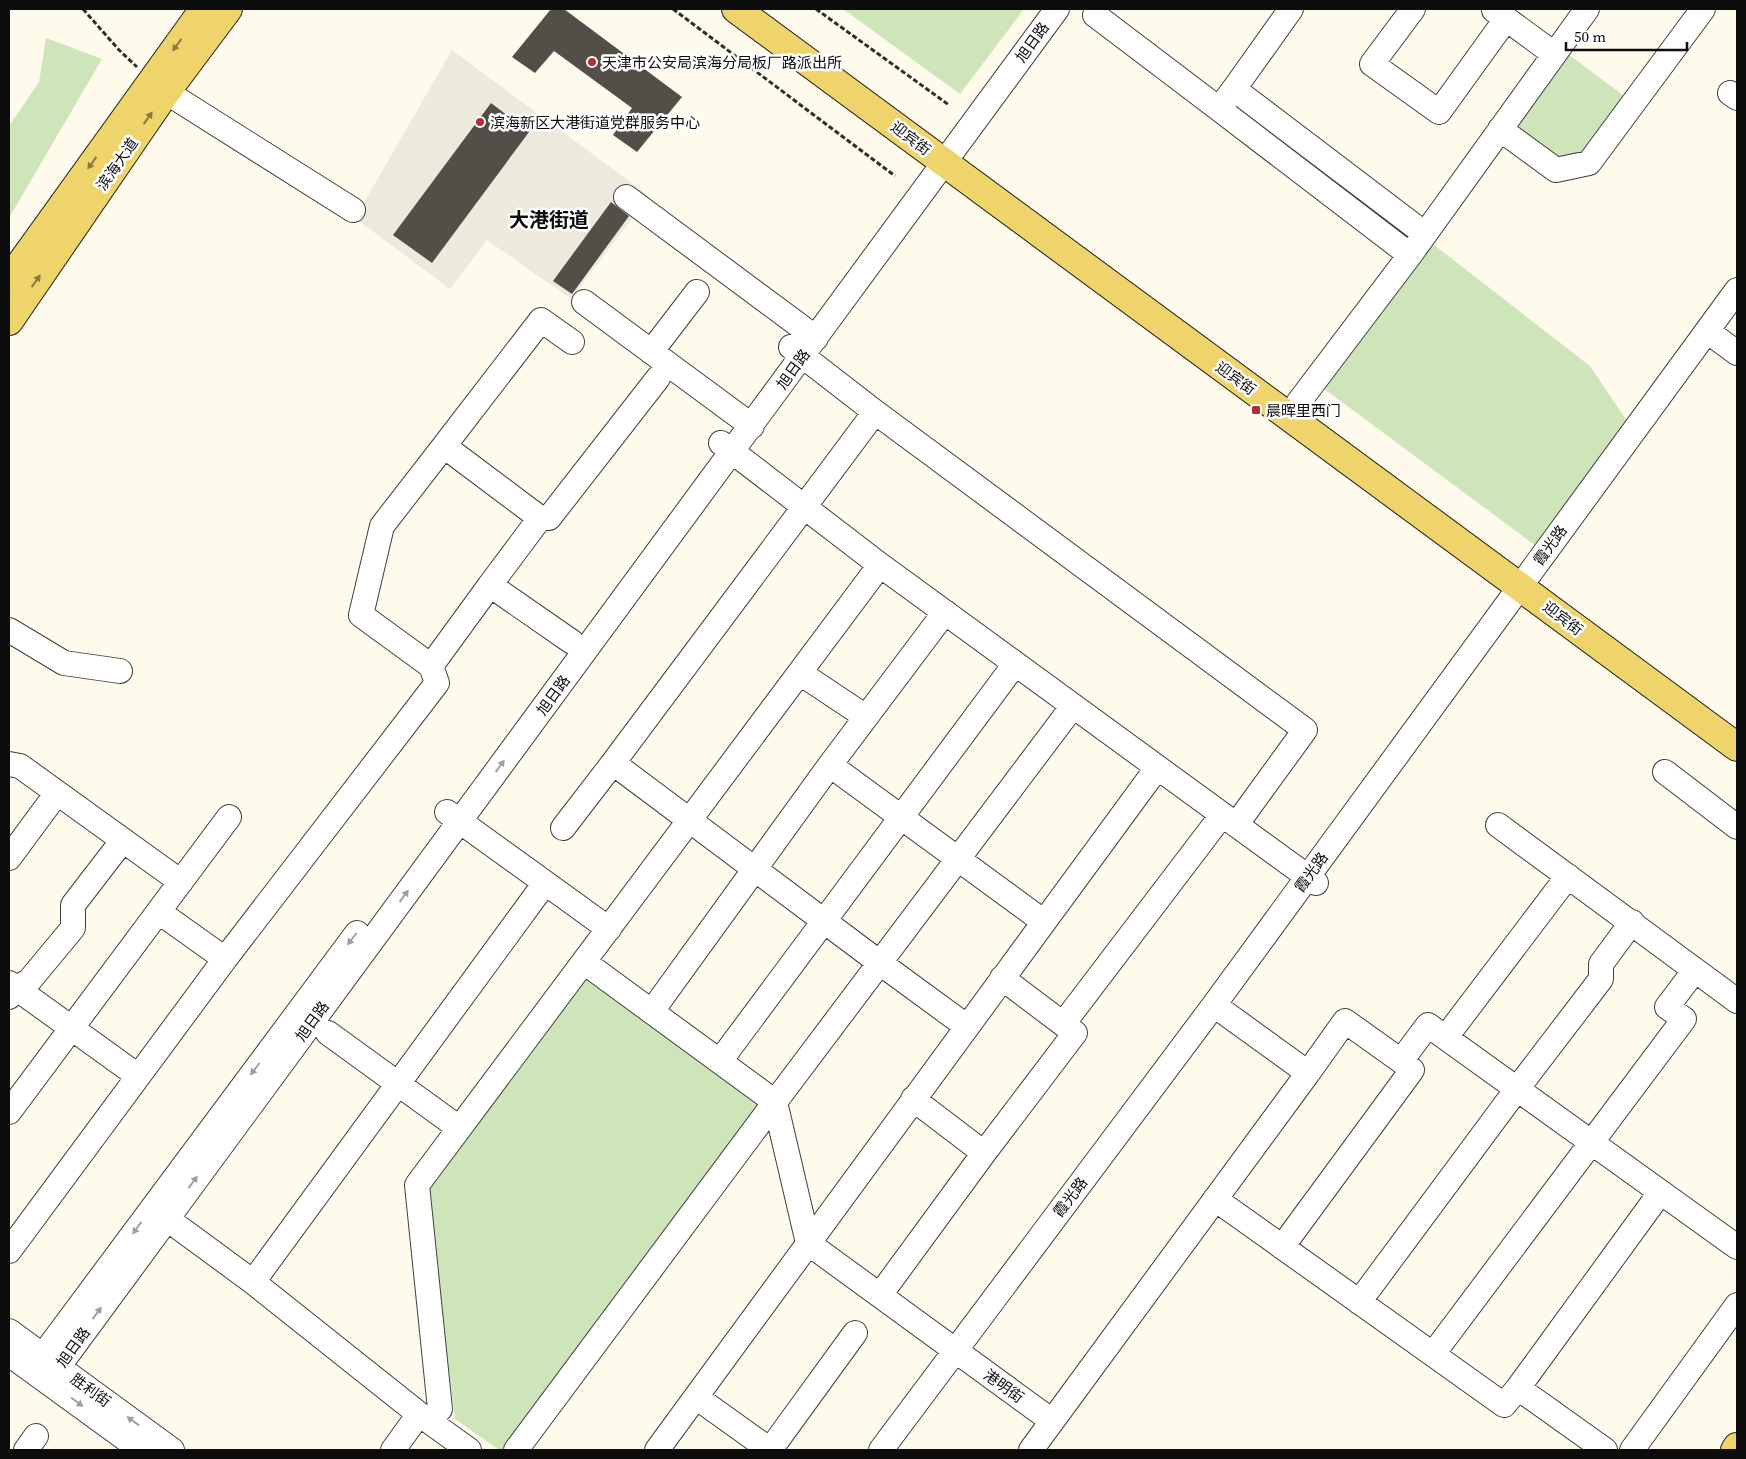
<svg xmlns="http://www.w3.org/2000/svg" width="1746" height="1459" viewBox="0 0 1746 1459" font-family="'Source Serif 4','Noto Sans SC',serif">
	<style>
		.green { fill: #cee5b9 }
		.plaza { fill: #ede9dc }
		.building { fill: #544e49 }
		.lines { fill: none; stroke-linecap: round; stroke-linejoin: round }
		.minor-casing { stroke: #3f3f3f; stroke-width: 26 }
		.major-casing { stroke: #1d1d1d; stroke-width: 30 }
		.path { stroke: #2e2e2e; stroke-width: 3; stroke-dasharray: 5 2.5; stroke-linecap: butt }
		.minor { stroke: #fff; stroke-width: 24 }
		.major { stroke: #efd36b; stroke-width: 28 }
		.oneway { fill: #897940 }
		.oneway2 { fill: #9e9e9e }
		.poi-dot { fill: #b22e30; stroke: #fff; stroke-width: 2 }
		.labels { text-anchor: middle; dominant-baseline: central; stroke-width: 5; stroke-linejoin: round; paint-order: stroke }
		.street-label { font-size: 15px; fill: #0c0c0c; stroke: #fff }
		.poi-label { font-size: 15px; fill: #0c0c0c; stroke: #fff; text-anchor: start }
		.district-label { font-size: 20px; font-weight: bold; fill: #0c0c0c; stroke: #fff }
	</style>
	<rect width="100%" height="100%" fill="#fefbec"/>
	<!-- green -->
	<path class="green" d="M843 9H1024L960 94Z
		M46 38 102 59 9 218V126L39 82Z
		M1568 54 1628 99 1586 155 1558 163 1511 129Z
		M1429 241 1590 366 1627 421 1536 546 1319 385Z
		M586 977 765 1105 505 1450H499L455 1419 425 1187Z"/>
	<!-- plaza -->
	<path class="plaza" d="M452 50 649 196 571 299 487 240 450 289 355 218Z"/>
	<!-- building -->
	<path class="building" d="M551 9H564L682 97 637 152 613 135 632 108 554 51 535 73 512 57Z
		M491 103 529 132 432 263 393 235Z
		M611 202 629 216 572 294 553 281Z"/>
	<g class="lines">
		<!-- minor casing -->
		<g class="minor-casing">
			<path id="minor" d="M1413 9 1372 64 1439 112 1506 19
				M1494 10 1554 54
				M1095 15 1219 109
				M152 82 166 92 353 210
				M1234 89 1291 9
				M1730 93 1737 98
				M1500 129 1556 170 1589 163 1703 9
				M626 197 816 338
				M1410 255 1219 109 1234 89 1425 234
				M584 302 752 426
				M1707 331 1737 353
				M791 347 875 412 1305 730 1236 825
				M651 352 697 292
				M1298 403 1410 255 1587 9
				M721 443 880 565 1316 883
				M444 446 541 320 572 342
				M540 518H549L658 378
				M490 585 431 666 361 615 382 526 444 446 540 518 490 585 572 642
				M9 630 64 663 120 671
				M800 673 866 717
				M613 763 880 963 966 1026
				M9 764 20 766 181 882
				M830 765 1044 922
				M1665 772 1737 827
				M447 812 609 929
				M1498 825 1737 1001
				M563 828 613 763 875 412
				M9 858 57 793
				M225 959 437 683 431 666
				M9 983 138 1076
				M9 997 16 988 29 981 73 928V905L123 840
				M652 1011 830 765 945 612
				M1063 1024 1222 815
				M328 1033 459 1128
				M1446 1037 1568 876
				M720 1061 1015 664
				M1308 1073 1345 1021 1401 1061 1428 1025 1737 1247
				M913 1099 984 1153
				M9 1112 229 817
				M1215 1199 1504 1405 1518 1388 1605 1450
				M155 1210 253 1282 419 1414 469 1450
				M1282 1247 1412 1070 1401 1061
				M9 1251 225 959 159 912
				M253 1282 545 883
				M880 1295 984 1153 1075 1033 1002 978
				M1359 1302 1517 1089 1601 979V964L1632 922
				M9 1331 172 1450
				M9 1354 141 1450
				M1433 1354 1684 1019 1667 1007 1695 970
				M32 1370 357 933
				M48 1381 1057 9
				M1518 1388 1660 1193
				M696 1397 770 1450
				M440 1409 417 1185 880 565
				M1052 1421 808 1243 775 1102 1073 706
				M26 1450 36 1436
				M393 1450 419 1414
				M516 1450 775 1102 584 962
				M657 1450 1157 768
				M770 1450 855 1333
				M881 1450 1214 1005 1737 290
				M1031 1450 1308 1073 1214 1005
				M1632 1450 1737 1305"/>
		</g>
		<!-- major casing -->
		<g class="major-casing">
			<path id="major" d="M736 9 1737 747
				M9 280 204 9
				M9 321 166 92 228 9
				M1735 1450 1737 1447"/>
		</g>
		<!-- path -->
		<path class="path" d="M83 9 119 50 137 67
			M673 9 895 176
			M816 9 949 105"/>
		<!-- minor -->
		<use href="#minor" class="minor"/>
		<!-- major -->
		<use href="#major" class="major"/>
	</g>
	<!-- one-way arrows -->
	<defs><path id="oneway-solid" d="M-6-.8H1V-3.2L6.5 0L1 3.2V.8H-6Z" transform="scale(1.25)"/></defs>
	<g class="oneway">
		<use href="#oneway-solid" transform="translate(177 45) rotate(126)"/>
		<use href="#oneway-solid" transform="translate(148 118) rotate(-55)"/>
		<use href="#oneway-solid" transform="translate(92 163) rotate(126)"/>
		<use href="#oneway-solid" transform="translate(36 281) rotate(-55)"/>
	</g>
	<g class="oneway2">
		<use href="#oneway-solid" transform="translate(500 766) rotate(-54)"/>
		<use href="#oneway-solid" transform="translate(404 896) rotate(-54)"/>
		<use href="#oneway-solid" transform="translate(352 939) rotate(127)"/>
		<use href="#oneway-solid" transform="translate(255 1069) rotate(127)"/>
		<use href="#oneway-solid" transform="translate(193 1182) rotate(-54)"/>
		<use href="#oneway-solid" transform="translate(137 1228) rotate(126)"/>
		<use href="#oneway-solid" transform="translate(97 1313) rotate(-54)"/>
		<use href="#oneway-solid" transform="translate(77 1402) rotate(37)"/>
		<use href="#oneway-solid" transform="translate(133 1421) rotate(-144)"/>
	</g>
	<!-- markers -->
	<g class="poi-dot">
		<circle cx="592" cy="62" r="5"/>
		<circle cx="480" cy="122" r="5"/>
		<rect x="1251" y="405" width="10" height="10" rx="2.5"/>
	</g>
	<g class="labels">
		<!-- street labels -->
		<g class="street-label">
			<text transform="translate(1032 42) rotate(-54)">旭日路</text>
			<text transform="translate(911 138) rotate(37)">迎宾街</text>
			<text transform="translate(117 164) rotate(-55)">滨海大道</text>
			<text transform="translate(793 369) rotate(-54)">旭日路</text>
			<text transform="translate(1236 378) rotate(36)">迎宾街</text>
			<text transform="translate(1550 545) rotate(-54)">霞光路</text>
			<text transform="translate(1563 618) rotate(37)">迎宾街</text>
			<text transform="translate(553 695) rotate(-54)">旭日路</text>
			<text transform="translate(1311 872) rotate(-54)">霞光路</text>
			<text transform="translate(312 1021) rotate(-54)">旭日路</text>
			<text transform="translate(1070 1197) rotate(-53)">霞光路</text>
			<text transform="translate(73 1347) rotate(-54)">旭日路</text>
			<text transform="translate(1004 1386) rotate(36)">港明街</text>
			<text transform="translate(91 1390) rotate(36)">胜利街</text>
		</g>
		<!-- poi labels -->
		<g class="poi-label">
			<text x="602" y="62">天津市公安局滨海分局板厂路派出所</text>
			<text x="490" y="122">滨海新区大港街道党群服务中心</text>
			<text x="1266" y="410">晨晖里西门</text>
		</g>
		<!-- district labels -->
		<g class="district-label">
			<text x="549" y="220">大港街道</text>
		</g>
	</g>
	<!-- border -->
	<rect width="1746" height="1459" fill="none" stroke="#0c0c0c" stroke-width="20"/>
	<!-- scale -->
	<path d="M1566 42v8h121v-8" fill="none" stroke="#0c0c0c" stroke-width="2.5"/>
	<text x="1574" y="42" font-size="15" fill="#0c0c0c" stroke="#ffffff" stroke-width="4" paint-order="stroke">50 m</text>
</svg>
